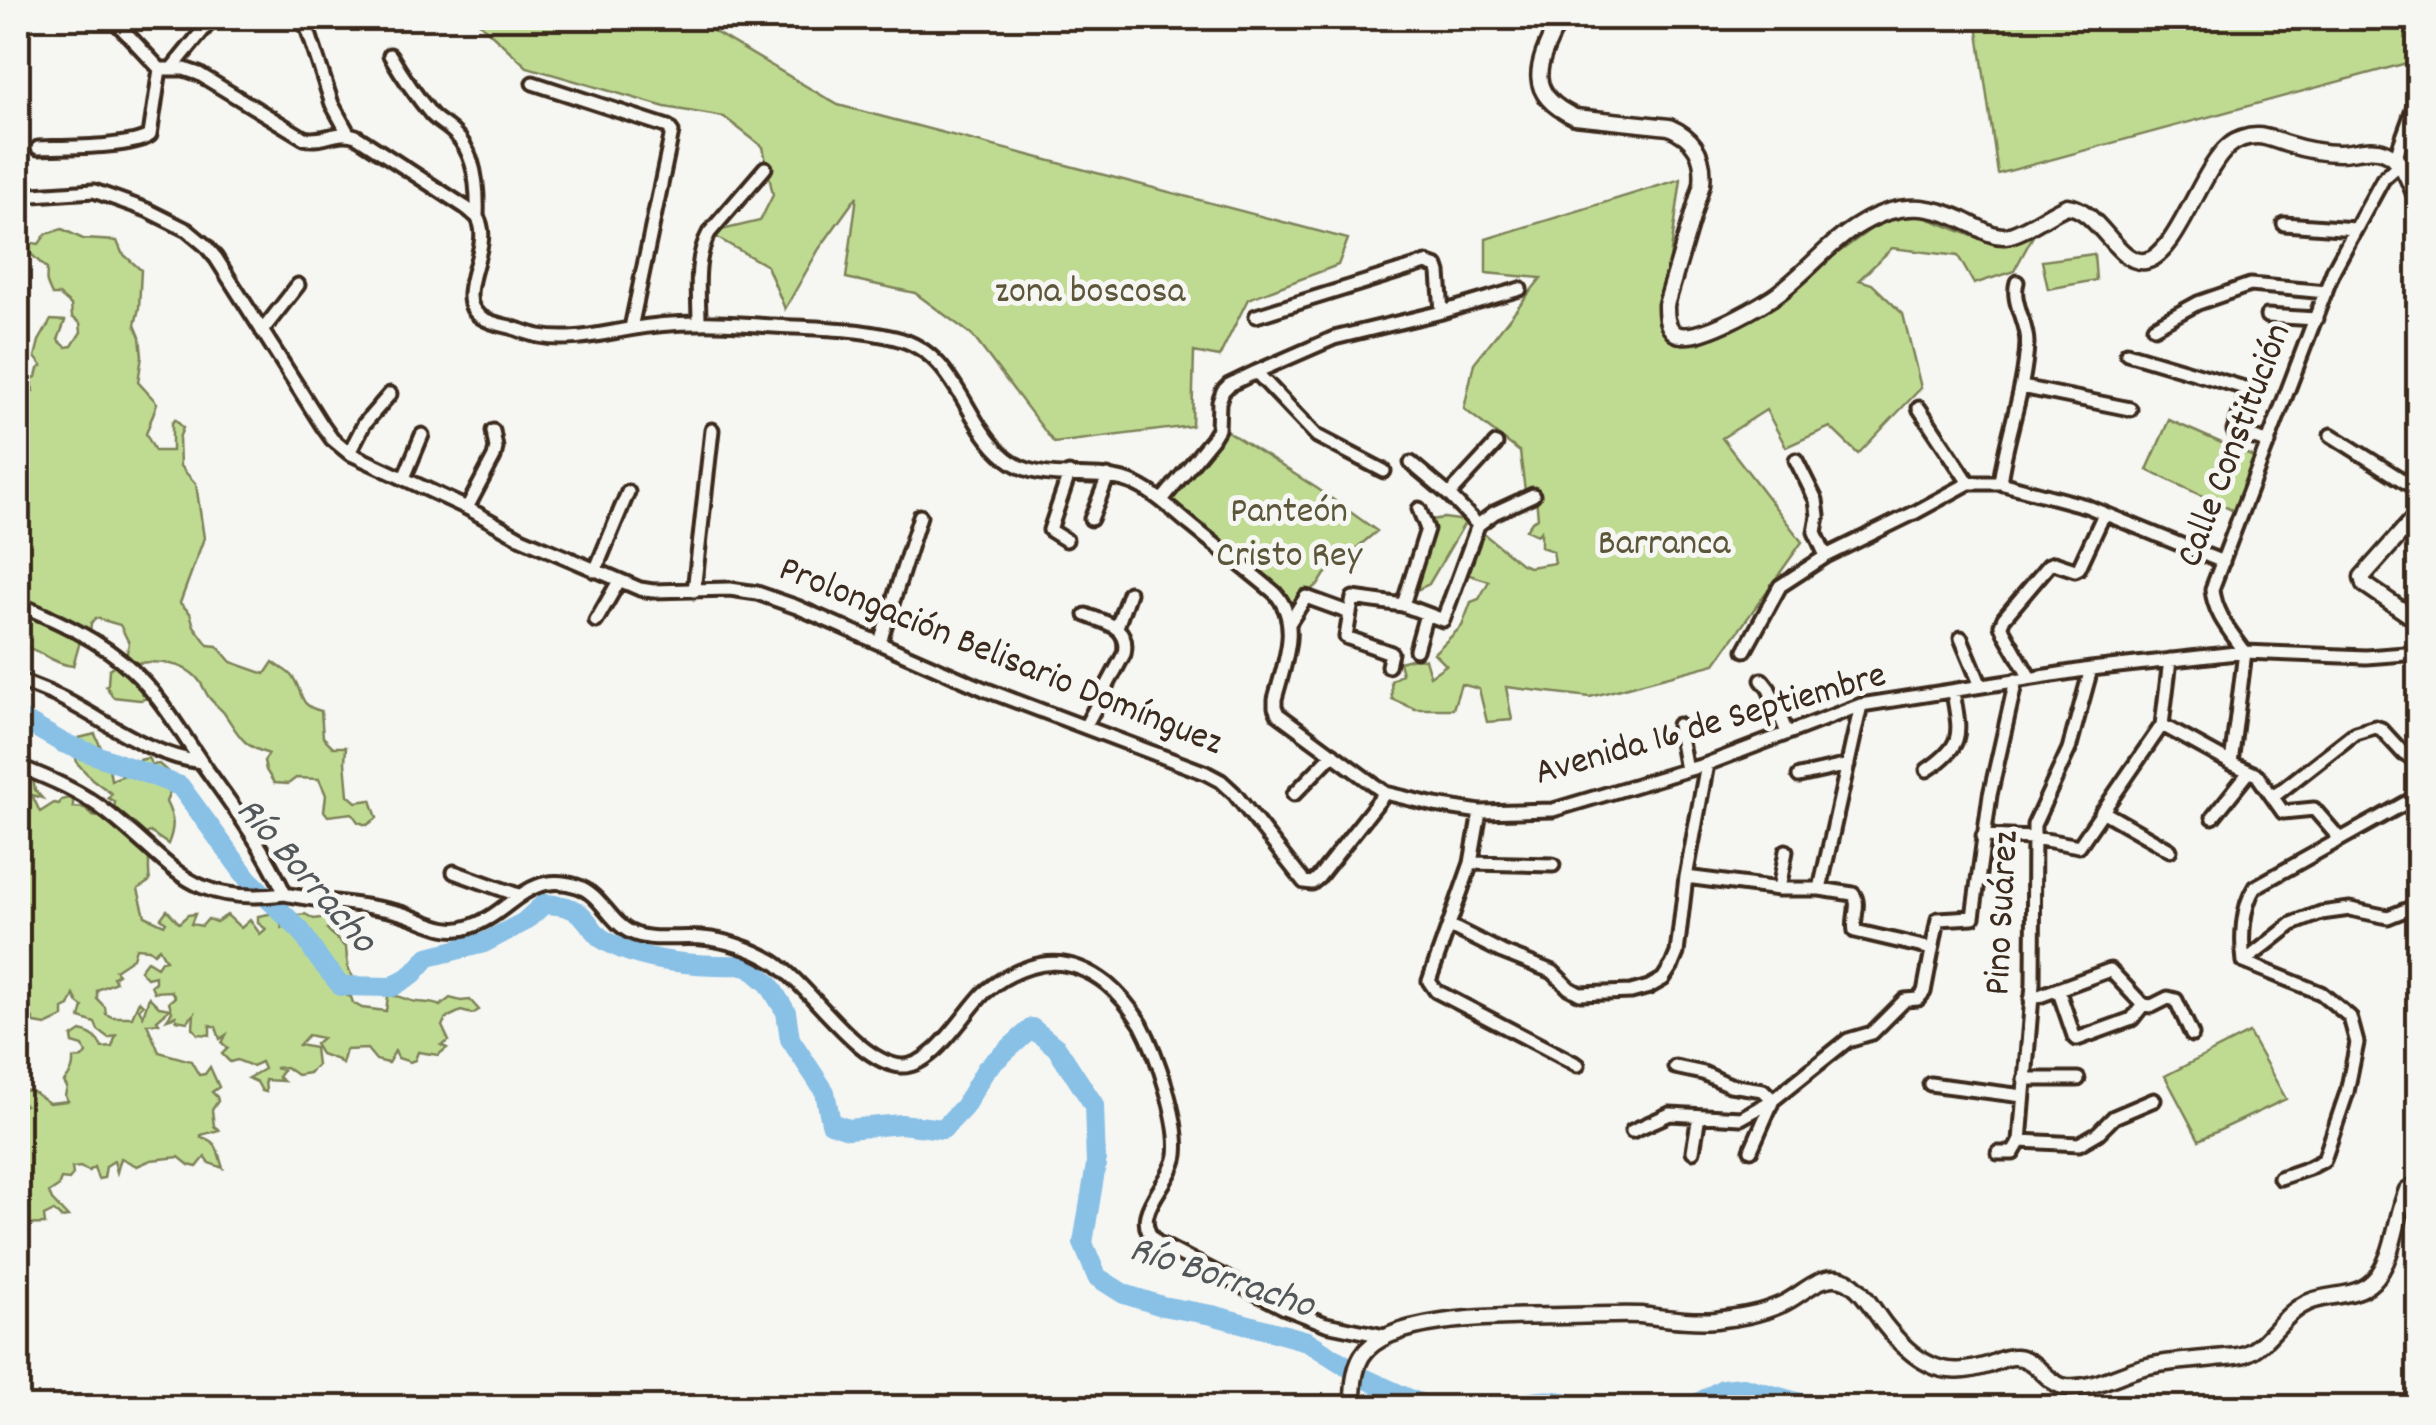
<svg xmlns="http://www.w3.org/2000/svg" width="2436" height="1425" viewBox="0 0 2436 1425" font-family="Dekko,sans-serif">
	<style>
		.green { fill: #bfdb92; stroke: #7d8258; stroke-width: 2.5 }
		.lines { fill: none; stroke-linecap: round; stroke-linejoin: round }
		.river { stroke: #88c0e6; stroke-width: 20 }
		.minor-casing { stroke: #3b2a1e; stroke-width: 19 }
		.major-casing { stroke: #3b2a1e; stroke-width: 21 }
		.minor { stroke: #f6f6f2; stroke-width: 11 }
		.major { stroke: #f6f6f2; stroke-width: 14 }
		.labels { text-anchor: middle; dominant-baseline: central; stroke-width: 10; stroke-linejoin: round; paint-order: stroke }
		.park-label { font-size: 38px; fill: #5c563b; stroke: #f6f6f2 }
		.street-label { font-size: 38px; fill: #3b2a1e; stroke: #f6f6f2 }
		.water-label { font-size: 40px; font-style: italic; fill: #52575a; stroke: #f6f6f2 }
	</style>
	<rect width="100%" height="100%" fill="#f6f6f2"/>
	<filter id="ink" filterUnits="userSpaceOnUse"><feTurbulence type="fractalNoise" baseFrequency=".01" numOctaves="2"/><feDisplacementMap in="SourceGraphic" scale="20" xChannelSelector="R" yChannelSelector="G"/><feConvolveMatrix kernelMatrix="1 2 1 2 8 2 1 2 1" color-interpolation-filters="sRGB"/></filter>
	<g filter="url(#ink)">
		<!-- green -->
		<path class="green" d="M474 18H691L838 105 1348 239 1338 265 1248 299 1219 357 1194 352 1192 426 1054 443 972 335 915 293 846 278 857 196 819 249 785 309 767 266 709 233 760 221 773 195 763 147 724 117 665 107 527 67Z
			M1976 18H2418V60L1998 174Z
			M1681 179 1661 323 1666 334 1681 344H1699L1766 305 1871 229 1902 214H1917L1992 244 2034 234 2014 271 1974 284 1958 256 1892 248 1859 280 1872 284 1903 314 1921 388 1858 454 1830 427 1786 447 1766 410 1722 438 1802 542 1715 664 1590 697 1506 687 1512 720 1487 722 1479 689 1461 684 1453 709H1415L1392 699 1391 681 1402 674 1399 662 1414 658 1425 659 1430 676 1446 665 1434 653 1462 626 1471 602 1479 599 1489 581 1460 572 1479 530 1521 564 1529 567 1555 563 1553 551 1541 547V531L1537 535 1526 530 1532 521 1538 518 1536 497 1525 491 1520 452 1464 409 1474 363 1541 278 1486 273V239Z
			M62 229 83 239 117 241 122 253 141 270 139 308 135 325 140 337 142 356 138 382 157 403 146 434 155 451H172V423L175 419 183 428 179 438 180 466 196 484 204 538 180 603 190 613 194 626 208 645 217 646 231 662 265 674 273 662C280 668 289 671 294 679 304 695 298 705 321 711L323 737 333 747H346L345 762 348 795 356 802 371 800 377 818 367 825 358 822 352 813 328 816 324 811 326 795 319 779 296 778 288 784 274 783 266 770 264 761 269 754C241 745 240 736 224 713 219 707 212 702 208 696 204 690 202 682 195 676 181 662 155 661 135 663L137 668H140C141 679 147 687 149 698L140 700 113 697 106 686 108 684 109 669 126 657 129 643 120 625 96 618 91 623 90 633 81 638 73 666C52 664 37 647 18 645V608L30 597 26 591 18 587V417L20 416 18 414V406L20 405V399L33 391 32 382 29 380 36 377 38 369 42 366 35 357 39 341 51 320 65 321 58 340 66 347 72 346 81 332 80 323 72 317 71 305 59 295H52C46 281 46 285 47 269L30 253 26 242 39 244 46 234Z
			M2094 254 2096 280 2048 289 2042 261Z
			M2169 420 2256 458 2234 511 2147 470Z
			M1222 428 1318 489 1377 531 1325 574 1319 584 1301 598 1293 611 1216 541 1164 502Z
			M1444 518 1466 521 1429 584 1419 589C1408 557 1417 548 1431 520Z
			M95 734C102 751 109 762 111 780L125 775 129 769 123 764 148 758 152 765 159 764 175 778 166 802C174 818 175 827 168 844L150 832 139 838C155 856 146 861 150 881L138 889 145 916 164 925 166 922 161 918 167 910 179 923 188 915 195 914 191 924 202 926 208 919 216 922 227 915 241 928 250 920 260 934 266 929 258 923V916L274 913 280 918 282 929 284 917 305 914 314 919 334 916 340 926 334 930 329 927 327 929 346 948 348 969 356 982 345 995 351 997 353 1003 362 1008 386 1011 388 996C401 994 406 1001 417 1002 427 1003 431 1002 440 1006L450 998 461 1001 470 1000 479 1010 472 1014 461 1011 446 1018 442 1026 449 1041 441 1045 447 1048 438 1055 418 1052 415 1060 410 1062 398 1058 395 1051 388 1063 376 1060 367 1049 346 1050 342 1064 338 1060 321 1054 315 1044 322 1038 308 1035 299 1045 315 1048 317 1065 309 1073 297 1075 286 1067 275 1068 283 1070 278 1077 283 1081 265 1080 266 1092 262 1091 257 1082 248 1078 264 1069 261 1062 252 1066 237 1060 230 1062 222 1054 228 1048 222 1043 226 1035 220 1039 216 1027 210 1025V1035L198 1034 193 1028 194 1014 187 1022 176 1020V1016L167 1019 172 1012 169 1002 175 997 171 991 154 992 151 985 155 982V976L147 978 140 970 147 961 157 967 161 961 166 960 159 948 154 953 149 949 136 948 133 958 115 970 118 974 113 977 116 982 97 990V999L105 1007 106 1014 112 1017H132L139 1001 143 1005 139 1009 143 1016 149 997 159 1007 170 1009 157 1020 159 1023 147 1024 159 1052 191 1061 199 1075 205 1074 210 1067 219 1087 212 1092 217 1097 218 1101 212 1110 214 1126 219 1130 201 1135V1137C220 1142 217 1152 223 1168L209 1163 205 1157 197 1167 189 1165 179 1157 151 1160 137 1166 121 1158 117 1172 114 1161 106 1166 104 1178 98 1179 94 1167 89 1171 80 1167 72 1168 73 1175 69 1180 61 1179 58 1187 49 1193 52 1200 68 1217 61 1218 54 1211 44 1216 45 1224 18 1225V1108L25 1105 18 1100V1090L32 1091 49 1103 68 1101 65 1096 67 1087 64 1082C70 1074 74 1070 73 1059L82 1058 86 1053 83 1046 73 1043 72 1037 81 1031C93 1034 97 1038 102 1048L112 1047 116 1035 109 1038 98 1030 95 1023 80 1018 83 1007 78 1003 74 995 69 1006 63 1009V1017L46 1025 35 1023 31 1016 22 1013 18 995 22 993 18 989V774L33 779 35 790 42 798 32 795 40 812 54 803 59 804 61 800 73 797V807L85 808 93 816 97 817 106 811 114 813 115 802 108 798 112 794 92 779 77 763 73 743 79 738Z
			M2249 1033 2286 1099 2199 1140 2165 1076Z"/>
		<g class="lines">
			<!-- river -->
			<path class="river" d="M18 717 63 743 180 786 248 879 301 931 318 958 341 986 392 987 413 974 428 957 484 943 524 922 544 904C561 905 575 906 586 920 591 926 595 933 601 938 641 964 701 966 747 965L769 984 786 1012 790 1039 825 1092 831 1123 848 1129 901 1124 943 1129 964 1107 986 1069 1032 1028 1057 1048 1094 1105 1096 1165 1083 1243 1097 1277 1124 1294 1162 1306 1212 1315 1307 1341 1348 1367
				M1364 1378 1412 1400 1432 1408
				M1511 1408C1536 1398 1558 1398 1584 1408
				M1689 1408 1723 1389 1743 1387 1800 1403 1809 1408"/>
			<!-- minor casing -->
			<g class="minor-casing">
				<path id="minor" d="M112 18 160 69
					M304 18 332 104 348 133
					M390 55C402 75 416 96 431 114 438 122 448 126 455 134 476 154 478 190 477 216
					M173 67 213 18
					M160 69H184L199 74 304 138C322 143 338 129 356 136L465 207C467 208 476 216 477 217 496 245 450 297 481 317 490 323 501 325 510 327 520 330 529 334 539 336 569 342 600 334 629 329 651 325 676 323 698 323 723 322 749 325 774 326 814 328 855 328 895 338 958 353 963 423 1006 458 1040 486 1091 468 1130 482 1154 491 1173 511 1192 526 1220 549 1248 570 1275 593 1302 623 1284 664 1275 699V707L1278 714 1385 793 1435 805 1480 812 1553 810 1707 764 1861 705 2091 669 2245 652 2366 657 2418 653
					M533 83 668 127 672 132 631 328
					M38 148C63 147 132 148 150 135L160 69
					M2395 159 2418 96
					M18 196 94 191 147 210 187 230 205 245 216 258 322 425 332 439 349 453 467 508 521 538 640 589 653 591 730 589 757 593 797 607 984 689 1206 773 1221 781 1234 793 1304 882 1312 883 1318 878 1385 793
					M2284 224 2355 229
					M1256 316 1426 263 1437 267 1439 273 1442 312
					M2267 316 2316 319
					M699 323C699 293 694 260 709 233L765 168
					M2154 327 2198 303 2250 285 2326 292
					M262 331 298 285
					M2127 353 2248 389 2234 431 2269 443
					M1256 372 1317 436 1384 471
					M2022 387 2130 409
					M1919 408 1969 483
					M2331 435 2418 490
					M349 453 364 424 390 394
					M1796 460 1816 500 1818 516 1815 532 1826 556
					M404 478 422 435
					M2000 483C2006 435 2025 392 2027 343 2027 322 2011 302 2017 282
					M1449 495 1496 444
					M1162 500 1212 439 1218 429 1219 402 1223 391 1229 385 1256 372 1334 338 1442 312 1520 289
					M467 508 494 457 496 448 493 431
					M1091 519 1108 476
					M1478 525 1494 513 1533 495
					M2401 531 2418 538
					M1066 540 1050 530 1069 474
					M595 571 628 492
					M694 591 712 430
					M18 604C56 620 101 640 132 670 160 696 180 731 202 763 232 805 263 846 285 894 322 902 360 903 397 912 421 918 445 936 469 927 511 914 526 870 577 886 602 894 611 926 635 934 655 941 681 936 702 938 726 940 753 949 774 962 811 987 857 1062 901 1066 933 1068 963 1014 984 993 996 982 1014 972 1030 967 1058 958 1083 965 1107 984 1120 995 1132 1010 1141 1024 1157 1054 1180 1122 1176 1155 1171 1186 1127 1214 1156 1242L1285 1308 1326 1324 1384 1336
					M1403 605 1427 529 1419 509
					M1350 613 1346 637 1391 653 1388 666
					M596 621 619 581
					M1290 622 1306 597 1350 613 1353 598 1403 605 1443 620 1478 525 1449 495 1411 463
					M1117 627 1129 593
					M1961 638 1981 686
					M880 642 920 516
					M1416 650 1426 614
					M1745 650 1780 586 1826 556 1916 512 1969 483H2000L2086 506 2223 562
					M2030 678 2004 632 2001 625 2004 618 2049 565 2054 563 2075 570 2079 568 2104 514
					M18 680C32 686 47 691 61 698 107 721 148 755 201 762
					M1762 680 1769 689 1787 733
					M1678 725 1686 770
					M2162 725 2231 763 2257 775 2283 812 2314 809 2340 839
					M1085 727 1124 654C1130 626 1106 623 1086 615
					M2231 763 2245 652C2231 632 2214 614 2212 589L2334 269 2383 179 2400 164
					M18 766C49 778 82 792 108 813 176 866 188 906 285 894
					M1927 770C1965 744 1960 734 1953 692
					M1799 776 1848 765
					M1294 794 1333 754
					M2273 797 2355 733 2375 727 2381 729 2404 754 2418 762
					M2102 811 2170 850
					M1480 812 1471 863 1429 981 1436 991 1578 1065
					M2213 817 2249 772
					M1983 836 2034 838 2079 846 2162 725 2170 660
					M1471 863 1553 865
					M454 872 518 895
					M1686 877 1779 889H1820L1853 894C1861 904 1852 918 1855 931L1932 949
					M1779 889 1786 851
					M1820 889 1861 705
					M1450 926 1502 952 1553 972 1569 988 1580 994 1631 992 1649 987 1663 979 1672 965 1677 953 1686 877 1707 764
					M2244 962 2292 924 2321 913 2350 909 2388 917 2408 909
					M2058 989 2074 1036 2077 1039 2132 1019 2143 1005 2152 1006 2168 998 2176 1000 2192 1035
					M2031 999 2110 970 2143 1005
					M1675 1067 1703 1073 1730 1085 1763 1090 1773 1100 1751 1150
					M2024 1079H2078
					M1930 1084 2023 1096
					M1632 1131 1670 1114 1741 1118 1773 1100 1848 1040 1872 1033 1905 1000 1918 999 1924 992 1938 919 1973 917 1990 795 2016 680
					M2020 1141 2079 1144 2098 1133 2114 1117 2154 1100
					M1693 1151 1699 1116
					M1998 1153H2013L2020 1141 2033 984 2034 825 2069 749 2091 669
					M2280 1178 2309 1168 2324 1160 2347 1092 2357 1043 2350 1017 2321 993 2244 962C2241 939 2242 907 2255 887L2418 796"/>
			</g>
			<!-- major casing -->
			<g class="major-casing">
				<path id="major" d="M1560 18C1540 60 1520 92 1575 117L1669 127C1695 138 1705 156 1702 184L1666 305C1666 315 1666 326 1675 333 1693 345 1756 308 1773 297 1804 276 1828 243 1861 224 1899 201 1932 204 1969 223 1980 228 1992 237 2005 236 2023 234 2049 213 2067 206 2099 209 2117 265 2145 261 2177 256 2200 170 2229 146 2236 140 2247 136 2257 136 2267 136 2277 141 2287 144 2303 149 2322 153 2339 153 2355 153 2370 146 2385 152 2404 160 2410 185 2418 202
					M2418 514 2362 577 2364 584 2418 621
					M1353 1408C1353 1391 1353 1371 1362 1356 1388 1313 1519 1317 1564 1316 1590 1316 1615 1314 1640 1315 1666 1318 1690 1322 1716 1320 1739 1317 1760 1314 1782 1304 1799 1297 1816 1277 1836 1278 1858 1279 1872 1309 1884 1324 1895 1338 1912 1356 1929 1364 1948 1374 1968 1371 1988 1365 1997 1362 2006 1356 2016 1357 2038 1359 2047 1385 2067 1387 2093 1389 2116 1375 2140 1368 2164 1361 2191 1361 2215 1358 2224 1357 2237 1357 2245 1354 2270 1344 2282 1313 2309 1302 2330 1293 2356 1298 2373 1281 2395 1259 2395 1218 2407 1190L2418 1183"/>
			</g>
			<!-- minor -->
			<use href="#minor" class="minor"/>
			<!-- major -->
			<use href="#major" class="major"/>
		</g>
	</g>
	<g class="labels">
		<!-- park labels -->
		<g class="park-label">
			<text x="1090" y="293">zona boscosa</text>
			<text x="1289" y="513">Panteón<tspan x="1289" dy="44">Cristo Rey</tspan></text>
			<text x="1664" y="545">Barranca</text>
		</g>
		<!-- street labels -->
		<g class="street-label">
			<text transform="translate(2236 446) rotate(-69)">Calle Constitución</text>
			<text transform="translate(1000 658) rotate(22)">Prolongación Belisario Domínguez</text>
			<text transform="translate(1711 726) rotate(-16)">Avenida 16 de Septiembre</text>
			<text transform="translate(2004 913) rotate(-87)">Pino Suárez</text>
		</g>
		<!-- water labels -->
		<g class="water-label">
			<text transform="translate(304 877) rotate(49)">Río Borracho</text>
			<text transform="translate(1221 1280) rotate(18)">Río Borracho</text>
		</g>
	</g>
	<!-- margin -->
	<rect width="2436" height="1425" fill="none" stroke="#f6f6f2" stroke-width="60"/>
	<rect x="30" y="30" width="2376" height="1365" fill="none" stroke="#3b2a1e" stroke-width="4" filter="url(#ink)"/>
</svg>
